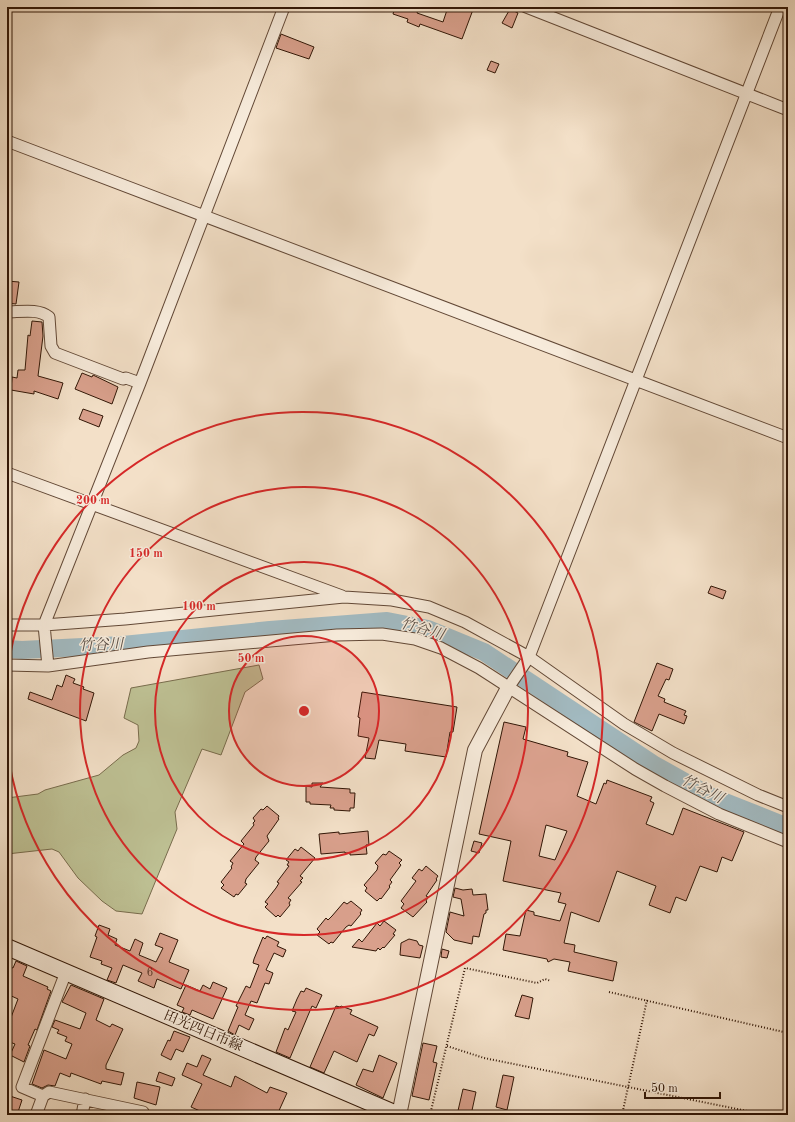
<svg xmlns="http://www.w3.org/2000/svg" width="795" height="1122" viewBox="0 0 795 1122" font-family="'Old Standard TT','Noto Serif JP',serif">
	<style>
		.green { fill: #bec194; stroke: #786c4d }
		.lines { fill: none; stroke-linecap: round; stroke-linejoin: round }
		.river { stroke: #a2bac1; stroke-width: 18 }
		.building { fill: #d9a08c; stroke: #311606; fill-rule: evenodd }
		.minor-casing { stroke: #624836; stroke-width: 13 }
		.tertiary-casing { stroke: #624836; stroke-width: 16 }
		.secondary-casing { stroke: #311606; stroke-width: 18 }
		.path { stroke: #311606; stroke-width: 2; stroke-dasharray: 1 2; stroke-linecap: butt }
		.minor { stroke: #f7ebdb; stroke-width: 11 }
		.tertiary { stroke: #f7ebdb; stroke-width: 14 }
		.secondary { stroke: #f7ebdb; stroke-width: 16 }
		.ring { fill: none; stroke: #d62828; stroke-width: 2 }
		.labels { text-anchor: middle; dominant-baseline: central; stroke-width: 3; stroke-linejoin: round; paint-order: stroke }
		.number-label { font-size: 12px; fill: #5b3828 }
		.street-label { font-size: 14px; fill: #311606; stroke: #f7ebdb }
		.water-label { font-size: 15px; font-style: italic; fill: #594f47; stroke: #f7ebdb }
		.centre { fill: #d62828; stroke: #f7ebdb; stroke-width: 2 }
		.ring-label { font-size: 12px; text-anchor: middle; font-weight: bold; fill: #d62828; stroke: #f7ebdb; stroke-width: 3; stroke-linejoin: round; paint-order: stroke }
	</style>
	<rect width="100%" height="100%" fill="#f3e0c8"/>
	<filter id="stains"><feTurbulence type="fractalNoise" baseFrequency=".005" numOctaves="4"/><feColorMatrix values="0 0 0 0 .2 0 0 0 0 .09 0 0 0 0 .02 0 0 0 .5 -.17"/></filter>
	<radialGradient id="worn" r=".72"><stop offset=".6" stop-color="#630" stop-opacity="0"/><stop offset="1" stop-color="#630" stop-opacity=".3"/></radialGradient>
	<!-- green -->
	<path class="green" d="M259 665 263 679 245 692 221 755 202 749 175 812 177 829 142 914 116 911 102 901 78 878 59 852 52 849 7 854V798L38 794 45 790 99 775 123 755 136 748 139 741 138 725 124 718 131 688Z"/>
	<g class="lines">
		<!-- river -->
		<path class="river" d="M7 649 22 650 123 645 270 630 387 621 428 629 484 652 653 764 710 796 788 827"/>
	</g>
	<!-- building -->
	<path class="building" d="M395 7H409L418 10 417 13 443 22 448 7H474L462 39 420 24 419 27 407 22 408 19 393 14Z
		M510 9 518 13 512 28 502 23Z
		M281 34 314 47 309 59 276 48Z
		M491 61 499 64 495 73 487 70Z
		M7 281 19 282 16 304 7 303Z
		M32 321 42 322 43 336 38 376 63 383 58 399 34 391V394L11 390 12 377 17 378 18 370H25L28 335 30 336Z
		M82 373 92 377 93 375 118 387 112 404 75 389Z
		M83 409 103 416 99 427 79 419Z
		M711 586 726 591 723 599 708 593Z
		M657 663 673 669 669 680 666 679 658 696 665 699 664 702 686 711 684 715 687 716 684 724 659 714 652 731 634 722Z
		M66 675 75 679 73 683 84 687 83 689 94 693 86 721 28 699 30 692 52 700 57 685 62 687Z
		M362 692 457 707 453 732H450L446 757 405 751 406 744 379 740 375 759 365 758 369 738 358 736 360 718 358 717Z
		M504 722 526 727 523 739 568 752 567 756 588 762 577 796 596 804 604 783 606 784 607 780 652 797 650 801 654 803 646 824 673 835 683 808 744 832 732 861 722 857 717 872 700 866 686 901 676 897 670 913 649 905 656 886 617 871 599 922 571 912 564 943 575 945 574 952 617 962 613 981 568 971 570 962 554 959 548 962 547 959 503 950 506 934 520 936 526 910 534 912V915L560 921 566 904 558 902 561 893 503 881 511 841 479 834ZM546 825 567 831 555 860 539 856Z
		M312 783H323L320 787 350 789V793H355L354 808H350V811L334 810V808H330L331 805 310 804V802H306V786L312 787Z
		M267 806 279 816 278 818 279 819 267 836 269 841 256 857 255 860 259 863 246 879 245 883 247 884 238 895 236 894 234 897 221 888 224 885 221 882 232 868 231 867 233 863 230 861 244 844 241 841 254 825 253 823 255 821 253 818 261 809 263 810Z
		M368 831 369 845H366L367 854 350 855V853H345V852L321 854 319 834 339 832V834Z
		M474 841 482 843 479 853 471 851Z
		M301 847 315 858 300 876 303 878 300 881 302 882 288 898 291 900 289 903 290 905 280 917 278 915 276 917 265 907 268 904 265 902 276 888 279 883 277 882 289 866 287 865 289 862 286 860 295 849 298 851Z
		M389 851 402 860 399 863 401 865 390 880 392 882 389 886 390 887 381 899 380 898 377 901 365 891 367 888 364 885 377 870 378 866 375 863 383 854 386 855Z
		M426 866 438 876 436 879 437 880 426 896 428 897 426 901 427 902 413 917 401 908 404 904 401 901 416 881 412 878 419 869 422 871Z
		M455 888 463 890 472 889 473 895 486 894 488 910H486V913L484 914 479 937 473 936 472 944 454 940 446 932 450 912 464 916 461 899 453 897Z
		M351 901 362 910 360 913 361 914 351 926 349 925 346 927 333 943 331 942 329 944 317 935 320 932 317 929 326 918 328 920 332 916 344 902 347 904Z
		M384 921 396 930 393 934 395 935 384 948 383 947 380 950 378 948 376 951 352 947 359 939 362 942 377 923 380 926Z
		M99 925 110 929 108 935 117 939 115 945 130 951 135 939 143 943 139 955 156 962 163 948 155 945 160 933 178 940 169 962 189 970 181 989 157 979 154 988 138 981 142 973 123 965 116 983 107 980 112 968 101 964 102 961 90 957 97 937 95 936Z
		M267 936 279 942 277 946 286 950 283 957 274 953 266 970 273 973 269 984 265 983 257 1003 251 1001 245 1015 254 1019 249 1030 239 1025 235 1035 228 1031 238 1007 236 1006 246 986 250 988 259 965 253 963 254 959 263 937 265 939Z
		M409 939 417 941 419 945 423 946 420 958 400 955 401 943Z
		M442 949 449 951 447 958 441 957Z
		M16 961 27 966 23 976 48 987 47 989 51 991 37 1030 35 1029 28 1045 30 1046 24 1062 10 1055 15 1044 7 1041V1028L18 999 7 994V966L13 968Z
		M213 982 227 988 213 1019 192 1010 190 1015 182 1012 184 1008 177 1005 186 985 200 991 203 985 210 989Z
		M71 985 104 999 96 1020 110 1027 112 1024 123 1029 106 1065V1069L124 1073 121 1085 102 1081 101 1084 71 1073 70 1077 60 1073 55 1086 48 1085 42 1088 32 1084 44 1050 66 1059 72 1044 65 1041 67 1037 57 1033 59 1030 52 1027 55 1020 80 1029 86 1013 62 1002Z
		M306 988 322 995 316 1008 312 1006 290 1058 276 1052 285 1028 288 1030 296 1012 292 1011 297 999 301 991 304 992Z
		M522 995 533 998 529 1019 515 1016Z
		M336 1006 340 1007 341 1006 352 1010 350 1014 378 1027 374 1036 369 1034 357 1062 334 1051 324 1073 310 1067Z
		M174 1031 190 1037 183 1052 176 1049 171 1060 161 1055 168 1040 170 1041Z
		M423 1043 437 1046 433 1062 437 1063 429 1100 412 1096Z
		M202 1055 211 1059 203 1075 231 1087 235 1076 267 1093 270 1087 287 1093 277 1115H209L191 1107 202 1084 182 1075 187 1063 197 1067Z
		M379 1055 397 1063 383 1098 356 1085 363 1069 373 1072Z
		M159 1072 175 1078 172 1086 156 1081Z
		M503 1075 514 1077 507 1110 496 1107Z
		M137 1082 160 1087 156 1105 134 1098Z
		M463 1089 476 1092 471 1115H457Z
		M7 1095 22 1100 18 1112 7 1109Z"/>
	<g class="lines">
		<!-- minor casing -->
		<g class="minor-casing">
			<path id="minor" d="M526 7 788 110
				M7 141 788 438
				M7 312C20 312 38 308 49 317L51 346 55 353 123 379 126 378 140 383
				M7 473 342 596
				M7 625H44L125 619 344 597 392 600 429 607 465 622 529 657 624 724 673 753 758 795 788 807
				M7 665 48 666 148 652 337 635 382 634 415 639 441 648 479 668 635 769 665 786 719 814 788 842
				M48 666 44 625 140 383 284 7
				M508 688 529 657 780 7
				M43 1096 49 1092 143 1112
				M36 1115 43 1096 22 1087 66 972
				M82 1115 85 1099"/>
		</g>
		<!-- tertiary casing -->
		<g class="tertiary-casing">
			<path id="tertiary" d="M399 1115 475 750 508 688"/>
		</g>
		<!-- secondary casing -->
		<g class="secondary-casing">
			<path id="secondary" d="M7 947 399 1115"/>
		</g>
		<!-- path -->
		<path class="path" d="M609 992 788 1033
			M447 1046 484 1058 767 1115
			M430 1115 465 968 537 983 545 979 551 981
			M622 1115 647 1000"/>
		<!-- minor -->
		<use href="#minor" class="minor"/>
		<!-- tertiary -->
		<use href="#tertiary" class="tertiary"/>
		<!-- secondary -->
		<use href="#secondary" class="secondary"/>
	</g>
	<!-- distance rings -->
	<circle cx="304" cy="711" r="75" fill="#d62828" fill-opacity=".12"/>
	<g class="ring">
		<circle cx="304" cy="711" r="75"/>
		<circle cx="304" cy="711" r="149"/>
		<circle cx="304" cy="711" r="224"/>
		<path d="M7 675A299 299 0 1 1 7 747"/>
	</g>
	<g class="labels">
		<!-- number labels -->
		<g class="number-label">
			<text x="150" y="973">6</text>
		</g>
		<!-- street labels -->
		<g class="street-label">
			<text transform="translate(203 1031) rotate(23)">田光四日市線</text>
		</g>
		<!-- water labels -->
		<g class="water-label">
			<text transform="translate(422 630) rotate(16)">竹谷川</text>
			<text transform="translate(101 646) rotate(-2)">竹谷川</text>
			<text transform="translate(702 790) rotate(27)">竹谷川</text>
		</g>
	</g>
	<circle cx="304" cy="711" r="6" class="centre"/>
	<g class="ring-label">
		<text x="93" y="504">200 m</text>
		<text x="146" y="557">150 m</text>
		<text x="199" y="610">100 m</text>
		<text x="251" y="662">50 m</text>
	</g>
	<!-- margin -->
	<rect width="795" height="1122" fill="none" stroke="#f3e0c8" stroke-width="24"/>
	<rect x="8" y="8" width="779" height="1106" fill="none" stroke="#311606" stroke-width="2"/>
	<rect x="12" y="12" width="771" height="1098" fill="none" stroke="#311606"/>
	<!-- scale -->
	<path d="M645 1092v6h75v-6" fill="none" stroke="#311606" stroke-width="2"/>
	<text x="651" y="1092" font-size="12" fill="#311606" stroke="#f7ebdb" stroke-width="3" paint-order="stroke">50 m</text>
	<rect width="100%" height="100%" filter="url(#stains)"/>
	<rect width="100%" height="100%" fill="url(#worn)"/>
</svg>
